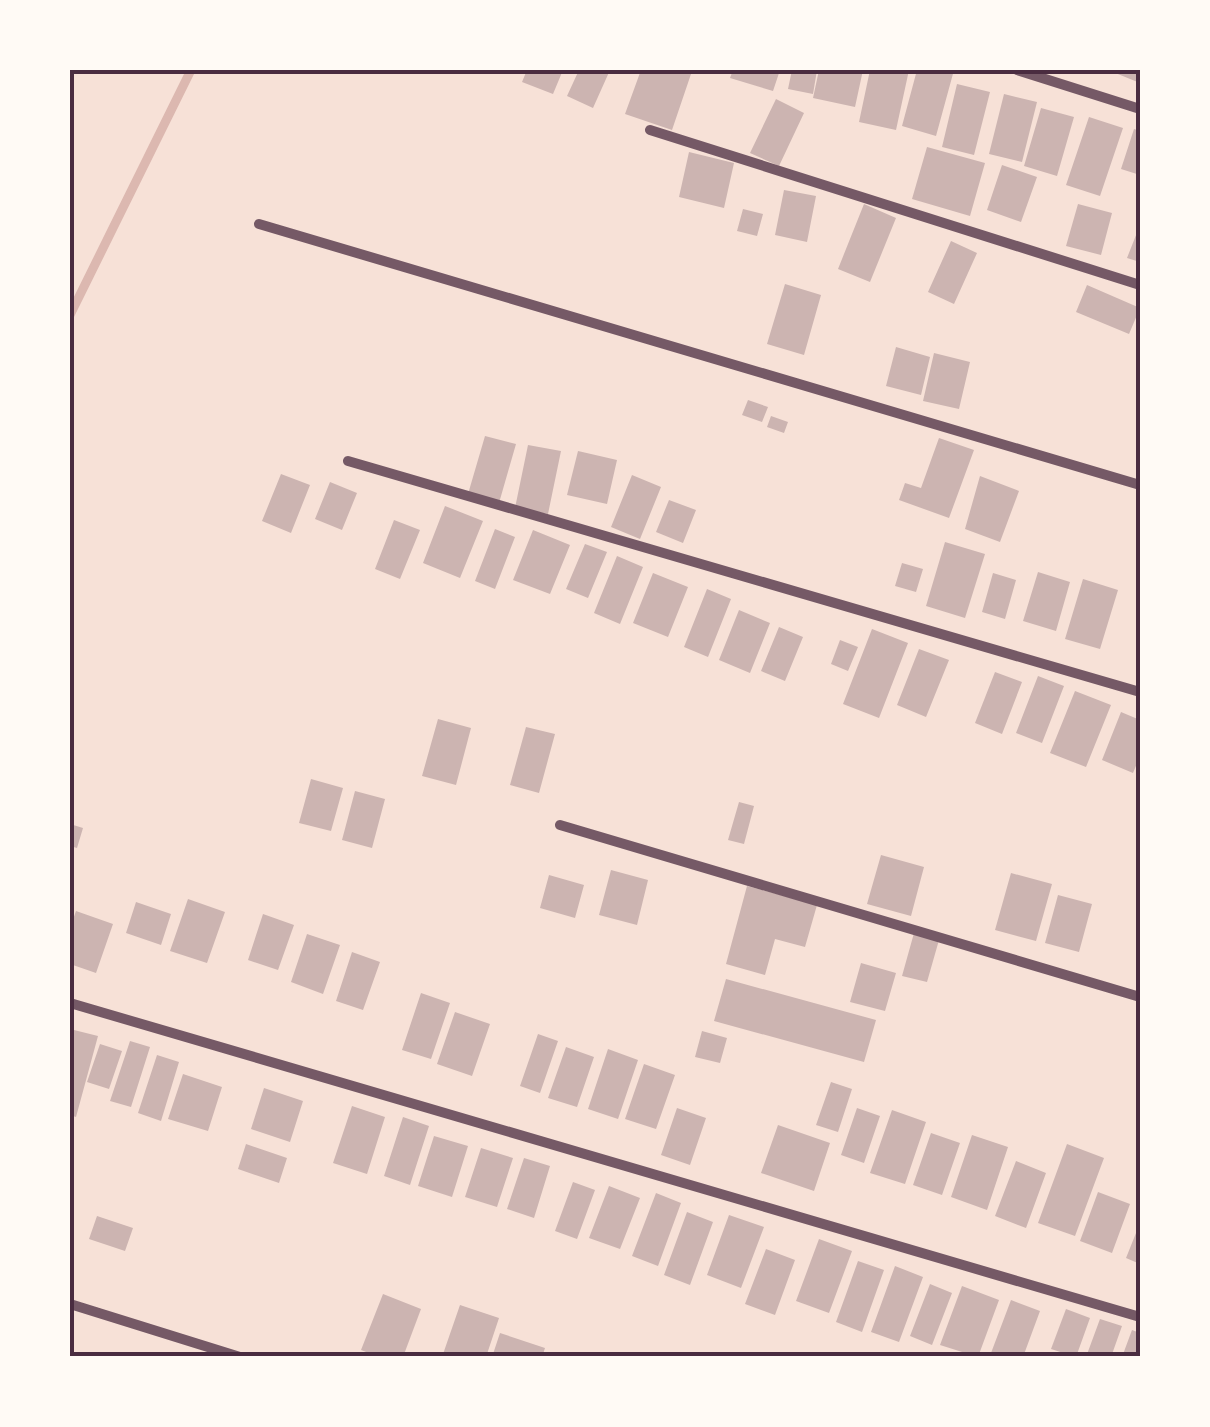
<svg xmlns="http://www.w3.org/2000/svg" width="1210" height="1427" viewBox="0 0 1210 1427" font-family="Karla,sans-serif">
	<style>
		.lines { fill: none; stroke-linecap: round; stroke-linejoin: round }
		.stream { stroke: #dcb8b0; stroke-width: 9 }
		.building { fill: #ccb4b1 }
		.minor { stroke: #755966; stroke-width: 10 }
		.neatline { fill: none; stroke: #4a2c40; stroke-width: 4 }
	</style>
	<rect width="100%" height="100%" fill="#f7e1d7"/>
	<g class="lines">
		<!-- stream -->
		<path class="stream" d="M70 315 191 70"/>
	</g>
	<!-- building -->
	<path class="building" d="M527 70H563L553 94 522 82Z
		M579 70H610L593 108 567 96Z
		M641 70 691 74 672 130 625 114Z
		M733 70H780L773 91 730 78Z
		M792 70H817L813 94 788 89Z
		M819 70H863L855 107 813 98Z
		M870 70H909L896 130 859 122Z
		M917 70H954L936 136 902 126Z
		M1108 70H1140V83Z
		M957 84 990 92 974 155 942 147Z
		M1004 94 1037 102 1022 162 989 154Z
		M776 99 804 113 779 166 750 153Z
		M1041 108 1074 117 1057 176 1024 166Z
		M1089 117 1123 128 1100 196 1066 185Z
		M1134 129 1140 131V175L1121 169Z
		M927 147 985 163 970 216 912 199Z
		M689 152 734 163 724 208 679 197Z
		M1002 165 1037 177 1021 222 987 210Z
		M784 190 816 196 807 242 775 235Z
		M864 204 896 218 870 282 838 269Z
		M1078 204 1112 213 1101 255 1066 246Z
		M743 209 763 214 757 236 737 231Z
		M1140 225V262L1127 258Z
		M951 241 977 253 954 304 928 292Z
		M785 284 821 295 804 355 767 344Z
		M1087 285 1140 308 1129 334 1076 312Z
		M896 347 930 357 921 395 886 386Z
		M934 353 970 362 959 409 923 401Z
		M748 400 768 407 762 422 742 415Z
		M771 416 788 422 784 433 767 427Z
		M485 436 516 444 499 503 468 494Z
		M939 438 974 450 949 518 899 500 905 483 921 488Z
		M528 445 561 451 548 514 515 508Z
		M578 451 617 460 607 504 567 495Z
		M281 474 310 485 291 533 262 521Z
		M632 475 661 487 640 539 611 527Z
		M980 476 1019 491 1000 542 965 529Z
		M330 482 357 493 342 530 315 519Z
		M669 500 696 510 683 543 656 532Z
		M445 506 483 521 460 578 423 563Z
		M394 520 420 530 400 579 375 569Z
		M495 529 515 537 495 589 475 581Z
		M533 530 570 545 550 594 513 580Z
		M945 542 985 554 965 618 926 606Z
		M585 544 607 552 588 598 566 589Z
		M617 556 643 567 620 624 594 613Z
		M902 563 923 569 916 592 895 586Z
		M1038 572 1070 582 1056 631 1023 621Z
		M653 573 688 587 668 637 633 623Z
		M993 573 1016 580 1005 619 982 612Z
		M1083 579 1118 590 1100 649 1065 639Z
		M707 589 731 599 708 657 684 647Z
		M739 610 770 623 750 673 719 660Z
		M779 627 803 637 785 681 761 671Z
		M872 629 908 643 879 718 843 704Z
		M840 640 858 647 848 671 831 664Z
		M919 649 949 660 926 717 897 705Z
		M995 672 1022 682 1002 734 975 723Z
		M1038 676 1064 686 1042 743 1016 733Z
		M1075 691 1111 705 1086 767 1050 753Z
		M1121 712 1140 720V756L1133 773 1102 760Z
		M438 719 471 728 456 785 422 776Z
		M526 727 555 734 539 793 510 785Z
		M311 779 343 788 331 831 299 823Z
		M355 791 385 799 372 848 342 840Z
		M739 802 754 806 744 844 728 840Z
		M70 824 83 828 77 848 70 846Z
		M881 855 924 867 911 916 867 904Z
		M611 870 648 880 637 925 599 915Z
		M1011 873 1052 884 1036 941 995 930Z
		M549 875 584 885 575 918 540 908Z
		M747 886 817 905 805 947 775 939 765 975 726 964Z
		M1058 895 1092 904 1079 952 1045 943Z
		M188 899 225 912 207 963 170 951Z
		M136 902 171 914 161 945 126 933Z
		M76 911 113 924 96 973 70 964V928Z
		M263 914 294 925 278 970 248 960Z
		M914 933 939 940 927 982 902 976Z
		M307 934 340 945 323 994 291 982Z
		M352 952 380 962 363 1010 336 1001Z
		M861 963 896 973 885 1011 850 1002Z
		M726 979 876 1020 864 1062 714 1021Z
		M421 993 450 1003 431 1059 402 1050Z
		M455 1012 490 1024 472 1076 437 1064Z
		M70 1029 98 1036 76 1117 70 1115Z
		M702 1031 727 1038 720 1063 695 1057Z
		M538 1034 558 1041 540 1093 520 1086Z
		M130 1041 150 1047 131 1107 110 1101Z
		M100 1044 122 1051 109 1089 87 1082Z
		M566 1047 594 1057 577 1107 548 1098Z
		M608 1049 638 1060 618 1119 588 1109Z
		M157 1055 179 1062 161 1121 138 1113Z
		M644 1064 675 1075 656 1129 625 1119Z
		M183 1074 222 1087 208 1131 168 1119Z
		M831 1082 852 1089 838 1132 816 1125Z
		M264 1088 303 1101 290 1142 251 1129Z
		M352 1106 385 1117 367 1174 333 1163Z
		M677 1108 706 1118 690 1165 661 1155Z
		M857 1108 880 1116 864 1163 841 1155Z
		M892 1110 926 1122 905 1184 870 1173Z
		M403 1117 429 1126 410 1185 384 1176Z
		M778 1125 830 1143 814 1191 761 1173Z
		M931 1133 960 1143 942 1195 913 1185Z
		M972 1135 1008 1147 987 1210 951 1197Z
		M434 1136 468 1146 452 1197 418 1186Z
		M246 1144 287 1158 279 1183 238 1169Z
		M1067 1144 1104 1158 1075 1236 1038 1223Z
		M481 1148 513 1158 497 1207 465 1197Z
		M524 1158 550 1166 534 1218 507 1209Z
		M1016 1161 1046 1173 1026 1228 995 1216Z
		M573 1182 595 1190 577 1239 555 1231Z
		M609 1186 640 1198 620 1249 589 1238Z
		M1098 1192 1130 1204 1112 1253 1080 1241Z
		M656 1193 681 1203 658 1266 632 1256Z
		M687 1212 713 1222 690 1285 664 1275Z
		M729 1215 764 1227 741 1288 707 1275Z
		M97 1216 133 1228 125 1251 89 1239Z
		M1140 1223V1264L1126 1258Z
		M819 1239 852 1251 829 1313 796 1301Z
		M766 1249 795 1260 775 1315 745 1304Z
		M858 1261 884 1270 862 1332 836 1322Z
		M895 1266 923 1277 899 1342 871 1332Z
		M930 1284 952 1293 932 1345 910 1336Z
		M962 1286 999 1300 978 1357 940 1345Z
		M383 1294 421 1309 403 1357H379L361 1350Z
		M1011 1300 1040 1311 1023 1357 991 1353Z
		M460 1305 499 1318 486 1357H442Z
		M1066 1309 1090 1318 1076 1357 1051 1349Z
		M1100 1319 1122 1326 1111 1357H1086Z
		M1132 1330 1140 1333V1357H1122Z
		M500 1333 545 1348 542 1357H492Z"/>
	<g class="lines">
		<!-- minor -->
		<path class="minor" d="M1017 70 1140 109
			M650 130 1140 285
			M259 224 1140 485
			M348 461 1140 692
			M560 825 1140 997
			M70 1003 1140 1317
			M70 1304 240 1357"/>
	</g>
	<!-- border -->
	<rect width="1210" height="1427" fill="none" stroke="#fffaf5" stroke-width="145"/>
	<rect x="72" y="72" width="1066" height="1282" class="neatline"/>
</svg>
